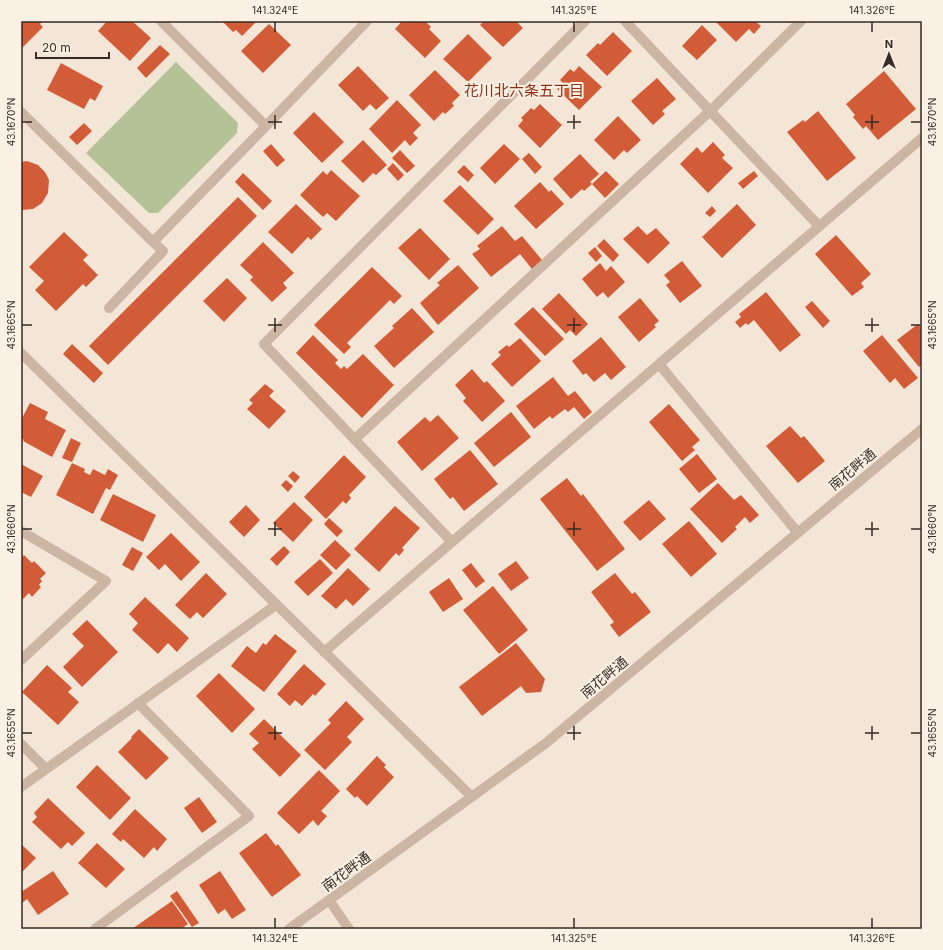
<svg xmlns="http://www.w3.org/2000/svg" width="943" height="950" viewBox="0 0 943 950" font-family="Inter,'Noto Sans JP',sans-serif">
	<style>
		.green { fill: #b4c396 }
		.building { fill: #d15c37 }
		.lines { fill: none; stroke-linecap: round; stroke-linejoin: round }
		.minor { stroke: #ccb5a2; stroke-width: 10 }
		.ticks { fill: none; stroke: #362b25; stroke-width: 1.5 }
		.labels { text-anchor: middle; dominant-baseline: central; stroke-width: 4; stroke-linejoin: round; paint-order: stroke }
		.street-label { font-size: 14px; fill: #362b25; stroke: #fbf0e4 }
		.neighbourhood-label { font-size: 15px; fill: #8c3317; stroke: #fbf0e4 }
		.neatline { fill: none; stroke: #362b25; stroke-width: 1.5 }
		.ticks-label { font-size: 10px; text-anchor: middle; fill: #362b25 }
	</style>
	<rect width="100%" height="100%" fill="#f3e6d7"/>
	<!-- green -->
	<path class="green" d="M176 62 238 123 237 133 158 213H149L86 153Z"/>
	<!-- building -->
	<path class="building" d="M21 21H41L42 22 40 24 43 27 21 49Z
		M107 21H132L151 38 130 61 98 31Z
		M222 21H257L242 36 236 30 233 32Z
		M402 21H425L431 27 429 29 441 41 425 58 395 29Z
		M484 21H516L523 28 503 47 480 25Z
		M717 21H757L756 22 761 26 754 34 749 29 736 42 716 22Z
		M269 24 291 45 263 73 241 51Z
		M702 25 717 40 697 60 682 46Z
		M613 32 632 51 607 76 586 55 598 43 600 45Z
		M468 34 492 58 468 82 443 59Z
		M160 45 170 54 146 78 137 68Z
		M61 63 103 86 95 101 90 98 84 109 47 90Z
		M358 66 389 98 376 110 370 104 363 111 338 85Z
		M579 66 602 87 579 110 557 89 563 83 560 80 570 69 574 72Z
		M435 70 460 95 452 103 454 106 445 114 443 112 434 121 409 95Z
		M884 71 916 109 878 140 866 126 863 129 853 117 855 115 846 104Z
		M657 78 676 99 662 111 665 114 653 125 631 101Z
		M397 100 421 125 413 133 418 138 410 146 405 140 392 153 369 129Z
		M540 104 562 125 540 148 518 126 523 120 521 118 531 108 534 110Z
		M818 111 856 158 827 181 787 132 803 120 805 122Z
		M314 112 344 142 322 163 293 133Z
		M618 116 641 140 627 153 624 150 614 160 594 140Z
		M84 123 92 131 77 145 69 137Z
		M363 140 387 165 376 175 373 173 363 183 341 161Z
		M713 142 725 155 722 158 733 168 708 193 680 164 697 147 702 153Z
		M271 144 285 160 277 167 263 151Z
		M504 144 520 159 495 184 480 168Z
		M400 150 415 166 407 173 392 158Z
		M529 153 542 167 535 174 522 159Z
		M580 154 599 174 590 182 592 184 584 191 582 189 571 199 553 179Z
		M27 161 38 165 45 172 49 180 48 193 42 203 33 209 22 210H21V162Z
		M393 163 404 175 398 181 387 169Z
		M464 165 474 175 468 182 457 172Z
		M331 170 360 196 336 221 327 213 323 217 300 195 323 171 327 175Z
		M606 171 619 184 605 198 592 184Z
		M754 171 758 176 743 189 738 183Z
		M243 173 272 201 263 210 235 182Z
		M540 182 549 192 551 190 564 204 536 229 514 206Z
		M460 185 494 219 478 235 443 201Z
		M238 197 257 216 108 365 89 346Z
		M296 204 322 229 311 240 308 237 292 254 268 232Z
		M737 204 756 225 722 258 702 237Z
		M712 206 716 211 710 217 705 213Z
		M502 226 515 241 522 236 542 260 532 269 520 254 491 277 472 254 480 249 477 246Z
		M638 226 647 235 656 228 670 243 648 264 623 239Z
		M420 228 450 259 429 280 398 248Z
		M64 232 88 255 83 260 98 275 86 287 83 284 56 311 35 290 44 281 29 267Z
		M836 235 871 274 861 283 864 287 852 296 815 254Z
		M604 239 619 255 613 262 597 246Z
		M263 242 294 273 283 283 287 288 272 302 250 280 253 277 240 265Z
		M595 247 602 256 596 262 588 253Z
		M682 261 702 286 680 303 666 285 670 282 664 275Z
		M600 263 606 271 611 266 625 282 608 298 603 292 597 297 582 279Z
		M458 265 479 288 438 325 420 303 440 285 437 283Z
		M372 267 402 296 394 304 390 300 347 343 351 347 344 354 314 325Z
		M227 278 247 298 224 322 203 301Z
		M766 292 801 335 780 352 754 320 748 325 746 323 740 328 735 322 741 317 739 314Z
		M559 293 588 324 576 336 570 330 566 334 542 309Z
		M640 298 659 321 654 325 656 327 639 342 618 317Z
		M812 301 830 321 823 328 805 307Z
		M533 307 564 339 545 356 514 324Z
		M412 308 434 332 394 368 374 346 394 328 392 326Z
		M918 324 922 329V365L919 367 897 340Z
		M313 335 338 360 335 363 341 369 344 366 347 369 363 354 394 385 362 418 296 353Z
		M882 335 918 378 904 389 895 378 890 383 863 351Z
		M601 337 626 367 611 380 605 373 594 382 586 373 583 375 572 361Z
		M520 338 541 361 512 387 491 364 501 355 498 352 507 345 509 347Z
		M72 344 103 373 94 383 63 354Z
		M472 369 484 383 487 381 505 401 482 422 463 401 466 398 455 385Z
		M553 377 568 396 575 391 592 412 584 419 574 407 568 412 565 409 552 419 550 416 534 429 516 406Z
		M265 384 274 391 269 396 286 411 269 429 247 409 253 403 249 400Z
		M30 403 48 412 45 419 66 430 52 457 23 441 24 440 21 438V420Z
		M669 404 700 440 692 447 695 450 682 461 649 422Z
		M511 412 531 437 494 467 474 443Z
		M438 415 459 438 422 471 397 442 425 417 430 422Z
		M790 426 801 438 804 436 825 461 798 483 766 446Z
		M71 438 81 443 72 462 62 458Z
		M470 450 498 484 464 511 453 497 450 499 434 479Z
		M697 454 717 479 699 493 679 469Z
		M344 455 366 477 349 495 351 498 346 504 343 501 326 519 304 497Z
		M72 463 85 469 84 472 90 475 93 469 105 475 108 469 118 475 110 490 106 488 93 514 56 495Z
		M21 464 43 476 31 497 21 492Z
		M293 471 300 477 295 483 288 476Z
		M567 478 581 496 583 494 625 549 597 571 540 499Z
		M286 480 293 486 288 492 281 485Z
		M718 483 734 500 741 495 759 515 750 523 745 517 735 527 737 529 722 543 690 509Z
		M113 494 156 515 143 542 100 520Z
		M649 500 666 519 640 541 623 522Z
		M294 502 313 520 293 542 273 523Z
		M246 505 260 520 244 537 229 522Z
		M395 506 420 528 402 548 404 550 399 556 396 553 379 572 354 549Z
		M329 518 343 531 337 537 324 524Z
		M689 521 717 554 691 577 662 544Z
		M171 533 200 562 181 581 165 564 159 570 146 557Z
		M335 540 351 555 336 570 320 555Z
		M284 546 290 552 277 566 270 559Z
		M132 547 143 553 133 571 122 565Z
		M24 555 32 563 34 561 46 573 40 579 42 581 39 585 41 587 32 597 29 593 21 601V558Z
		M320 559 333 573 308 596 294 582Z
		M516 561 529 578 511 591 498 574Z
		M471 563 485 581 476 588 462 570Z
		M348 568 370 589 353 606 346 599 336 609 321 596Z
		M206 573 227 594 203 618 197 612 190 619 175 605Z
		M615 573 632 594 635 592 651 612 619 637 610 625 614 622 591 592Z
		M449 578 463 599 443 612 429 592Z
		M493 586 528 630 499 654 463 610Z
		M145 597 189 638 177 652 168 643 158 654 132 630 138 623 129 614Z
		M87 620 118 652 82 687 63 667 84 646 72 634Z
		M275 634 297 651 264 692 231 666 247 646 256 653 263 643 266 645Z
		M516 643 545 679 541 692 526 693 521 686 482 716 459 687Z
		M304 664 326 684 315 696 313 694 302 706 295 700 290 706 277 694Z
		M47 665 72 688 68 692 79 702 58 725 22 692Z
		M219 673 255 709 232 733 196 696Z
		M346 701 364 719 347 737 352 742 325 770 304 750 331 723 328 720Z
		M264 719 301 755 280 777 252 749 259 743 249 734Z
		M139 729 169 758 146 780 118 752 132 738 131 737Z
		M377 756 386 765 384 767 394 777 367 806 357 796 355 798 346 789Z
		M97 765 131 798 110 820 76 787Z
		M319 770 340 791 321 811 327 816 318 826 313 820 299 834 277 813Z
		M199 797 217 822 202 833 184 808Z
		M48 798 85 833 72 846 68 842 61 849 32 822 37 817 34 813Z
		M135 809 167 839 157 851 154 847 144 858 123 839 121 842 112 834Z
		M266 833 276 846 278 844 301 875 272 897 239 853Z
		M97 843 125 869 106 888 78 863Z
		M21 844 36 858 21 873Z
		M53 871 69 894 38 915 27 899 22 903 21 901V892Z
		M220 871 246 910 232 919 225 909 218 914 199 885Z
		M177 891 199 923 192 927 170 896Z
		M172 901 188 924 181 929H132Z"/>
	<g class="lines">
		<!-- minor -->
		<path class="minor" d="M161 21 266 126
			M625 21 819 226
			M21 112 153 242 163 251 109 308
			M153 242 266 126 367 21
			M21 353 472 797
			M659 364 798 533
			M355 439 710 111 801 21
			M21 531 106 581 21 660
			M452 542 264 344 585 21
			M324 652 922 138
			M21 744 46 769
			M21 787 276 605
			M329 900 349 929
			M95 929 249 816 138 703
			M289 929 546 743 922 429"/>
	</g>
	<!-- ticks -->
	<path class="ticks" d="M275 22V32M574 22V32M872 22V32M275 115V129M574 115V129M872 115V129M22 122H32M268 122H282M567 122H581M865 122H879M911 122H921M275 318V332M574 318V332M872 318V332M22 325H32M268 325H282M567 325H581M865 325H879M911 325H921M275 522V536M574 522V536M872 522V536M22 529H32M268 529H282M567 529H581M865 529H879M911 529H921M275 726V740M574 726V740M872 726V740M22 733H32M268 733H282M567 733H581M865 733H879M911 733H921M275 918V928M574 918V928M872 918V928"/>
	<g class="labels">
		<!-- street labels -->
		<g class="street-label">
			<text transform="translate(852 469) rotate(-40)">南花畔通</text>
			<text transform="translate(604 677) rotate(-40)">南花畔通</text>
			<text transform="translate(346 871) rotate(-36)">南花畔通</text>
		</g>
		<!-- neighbourhood labels -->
		<g class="neighbourhood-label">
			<text x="524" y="90">花川北六条五丁目</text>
		</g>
	</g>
	<!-- border -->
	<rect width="943" height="950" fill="none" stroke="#fbf0e4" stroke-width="44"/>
	<!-- north arrow -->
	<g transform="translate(889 54)" stroke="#fbf0e4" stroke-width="3" paint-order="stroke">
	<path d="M0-3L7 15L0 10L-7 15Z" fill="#362b25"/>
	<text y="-6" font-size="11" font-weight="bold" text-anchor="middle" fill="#362b25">N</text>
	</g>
	<!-- scale -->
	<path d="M36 52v6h73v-6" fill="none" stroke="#362b25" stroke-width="2"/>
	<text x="42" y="52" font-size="12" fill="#362b25" stroke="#fbf0e4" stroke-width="3" paint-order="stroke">20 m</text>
	<rect x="22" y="22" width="899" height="906" class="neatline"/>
	<g class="ticks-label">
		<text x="275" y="14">141.324°E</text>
		<text x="574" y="14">141.325°E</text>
		<text x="872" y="14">141.326°E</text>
		<text transform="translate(11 122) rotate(-90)" y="4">43.1670°N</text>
		<text transform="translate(932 122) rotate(-90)" y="4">43.1670°N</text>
		<text transform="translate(11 325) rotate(-90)" y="4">43.1665°N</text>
		<text transform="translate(932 325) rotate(-90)" y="4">43.1665°N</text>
		<text transform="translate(11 529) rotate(-90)" y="4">43.1660°N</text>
		<text transform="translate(932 529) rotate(-90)" y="4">43.1660°N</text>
		<text transform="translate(11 733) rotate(-90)" y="4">43.1655°N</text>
		<text transform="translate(932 733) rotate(-90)" y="4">43.1655°N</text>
		<text x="275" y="942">141.324°E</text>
		<text x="574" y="942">141.325°E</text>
		<text x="872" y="942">141.326°E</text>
	</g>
</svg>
